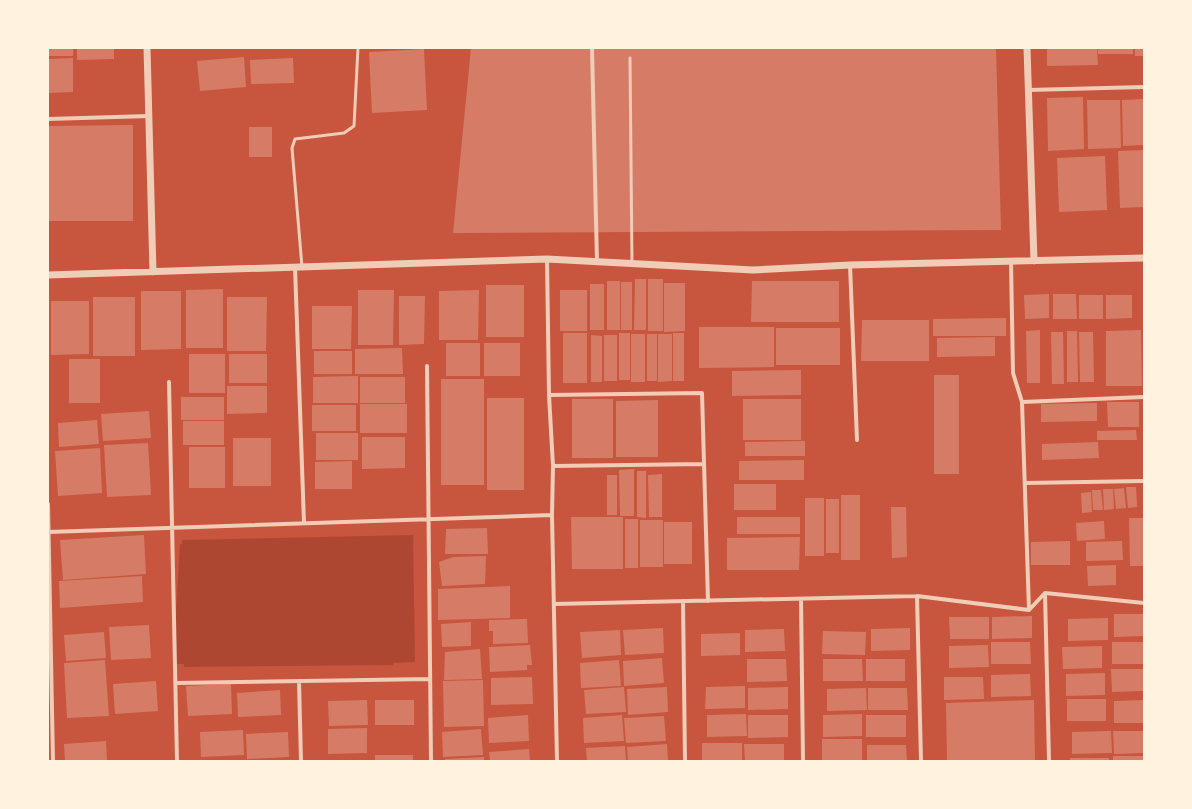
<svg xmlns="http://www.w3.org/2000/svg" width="1192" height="809" viewBox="0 0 1192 809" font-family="'Noto Sans',sans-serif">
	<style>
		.green { fill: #ae4732 }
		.building { fill: #d67c66 }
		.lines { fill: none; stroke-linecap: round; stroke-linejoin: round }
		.service { stroke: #f1ccb7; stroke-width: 3 }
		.minor { stroke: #f1ccb7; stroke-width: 4 }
		.tertiary { stroke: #f1ccb7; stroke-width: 7 }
	</style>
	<rect width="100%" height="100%" fill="#c8553d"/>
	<!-- green -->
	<path class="green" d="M413 535 415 662 393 663V665L184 667V664H173L180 544H182V540Z"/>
	<!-- building -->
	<path class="building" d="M48 48H73V56H48Z
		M77 48H114V59L77 60Z
		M471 48H996L1001 230 453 233Z
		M1047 48H1097L1098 65 1047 66Z
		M1098 48H1133V54H1098Z
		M1135 48H1144V56H1135Z
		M424 49 427 110 372 113 369 52Z
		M244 57 246 87 200 91 197 61Z
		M73 58V92L48 93V59Z
		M293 58 294 83 251 84 250 60Z
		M1083 97 1084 149 1048 151 1047 98Z
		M1144 99V145L1123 146 1122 100Z
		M1087 100H1120L1121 148 1088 149Z
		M133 125V221H48V126Z
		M249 127H272V157H249Z
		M1144 150V207L1120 208 1118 151Z
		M1105 156 1107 210 1059 212 1057 158Z
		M635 279H646V330H634Z
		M648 279H663V331H648Z
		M607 281H620V330H607Z
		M752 281H839V322H751Z
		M621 282H632V330H621Z
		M664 283H685V331L664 332Z
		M590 284H604V330H590Z
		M486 285H524V337H486Z
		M223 289V348H186V290Z
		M358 290H394L393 345H358Z
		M479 290 478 340H439V291Z
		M560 290H587V331H560Z
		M141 291H181V349L141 350Z
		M1049 294V318L1025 319 1024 295Z
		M1053 294H1076L1077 319H1053Z
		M1079 295H1103V319H1079Z
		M1106 295H1132V318L1106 319Z
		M399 296H425L424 344 399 345Z
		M93 297H135V356H93Z
		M227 297H267L266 351H227Z
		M51 301H89V354L51 355Z
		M312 306H352L351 349H312Z
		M1006 318V336H933V319Z
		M862 320H929V361H861Z
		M699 327H774V367L699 368Z
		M776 328H840V365H776Z
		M1040 330V383H1027L1026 331Z
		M1141 330 1142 386H1106V331Z
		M1067 331H1077L1078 382H1067Z
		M1051 332H1063L1064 384H1052Z
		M1079 332H1093L1094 382H1080Z
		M563 333H587V383H563Z
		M619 333H630V380H619Z
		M673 333H684V381H673Z
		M631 334H645V382H631Z
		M647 334H657V381H647Z
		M658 334H672V381L658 382Z
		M591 335 602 336V382H591Z
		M604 335H617V381H604Z
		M995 337V356L937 357V338Z
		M446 343H480V376H446Z
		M484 343H520V376H484Z
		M402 348 403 374H355V349Z
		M314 351H352V374H314Z
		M189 354H225V393H189Z
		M229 354H267V383H229Z
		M69 359H100V403H69Z
		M801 370V395L732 396V371Z
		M934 375H959V474H934Z
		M358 376V403H313V377Z
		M360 377H405V403H360Z
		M441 379H484V485H441Z
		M227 386H267V413L227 414Z
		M181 397H224V420H181Z
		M487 398H524V490H487Z
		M572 399H613V458H572Z
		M743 399H801V440H743Z
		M658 400V457H616V401Z
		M1107 402H1139V427H1108Z
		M1097 403V421L1041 422V404Z
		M360 404H407V433H360Z
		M312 405H356V431H312Z
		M149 411 151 438 103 441 101 414Z
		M97 420 99 444 59 447 58 423Z
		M183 421H224V445H183Z
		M1136 430 1137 440H1097V431Z
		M316 433H358V460H316Z
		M362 437H405V468L362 469Z
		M233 438H271V486H233Z
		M805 441V456H745V442Z
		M1098 442 1099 458 1042 460V444Z
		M148 443 151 495 107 497 104 445Z
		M189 447H225V488H189Z
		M100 448 102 493 58 496 55 451Z
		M804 460V480H739V461Z
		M352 461V489H315V462Z
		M634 469V516H620L619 470Z
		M637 471H646V518L637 517Z
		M662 474V517H649L648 475Z
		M607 475H617V515H607Z
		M734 484H776V510H734Z
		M1126 487H1136L1137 507 1128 508Z
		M1124 488 1126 508 1116 509 1114 489Z
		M1103 489H1113L1114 509 1104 510Z
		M1092 490H1101L1103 510H1093Z
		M1091 492 1092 512 1082 513 1081 493Z
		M841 495H860V560H841Z
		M805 498H824V556H805Z
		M826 499H839V553H826Z
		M891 507H906L907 557 892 558Z
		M571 517H623V569H572Z
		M737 517H800V534H737Z
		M1129 518H1144V566H1130Z
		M625 519H638V568H625Z
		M640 520H663V567H640Z
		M1104 521 1105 539 1077 541 1076 523Z
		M664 522H692V564H664Z
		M487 528 488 554H445L446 529Z
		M144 535 146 574 63 580 60 540Z
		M800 537 799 570H727V538Z
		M1070 541V565H1031V542Z
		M1122 541 1123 560 1086 561V542Z
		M486 556 485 584 442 586 439 562 453 557Z
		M1116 565V585L1088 586 1087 566Z
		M142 576 143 602 60 608 59 581Z
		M510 586V618L438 620V589Z
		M1114 614H1144V636L1114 637Z
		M1032 616V638L992 639V617Z
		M949 617H989V639H950Z
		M1108 618V640L1068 641V619Z
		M527 619 528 643 493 644V631H489V620Z
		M471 622V646L442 647 441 624Z
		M149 625 151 658 111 660 109 627Z
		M663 628 664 653 625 655 623 630Z
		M910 628V650L871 651V629Z
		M784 629 785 651 745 652V630Z
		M620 630 621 655 582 658 580 632Z
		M823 631 866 632 865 655 822 654Z
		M104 632 106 658 66 661 64 635Z
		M740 633V655L701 656V634Z
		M991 642H1030L1031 664H991Z
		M1112 642H1144V664H1112Z
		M530 645 532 665H527V670L490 672 489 647Z
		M988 645 989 667 949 668V646Z
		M1102 646V668L1063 669 1062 647Z
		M480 649 482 679 444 680 445 652Z
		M662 658 664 683 624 686 623 661Z
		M747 659H786L787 681 747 682Z
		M823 659H862L863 681H823Z
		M866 659H905V681H866Z
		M105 660 109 716 67 718 64 663Z
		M619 660 621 686 581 688 580 663Z
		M1111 669H1144V691L1112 692Z
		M1105 673V695L1066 696V674Z
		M1030 674 1031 696 991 697V675Z
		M532 677 533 704 491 705V678Z
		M944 677H983L984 699 944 700Z
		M483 680 484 726 444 727 443 681Z
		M156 681 158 711 115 714 113 684Z
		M231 684 232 714 188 716 186 686Z
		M745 686V708L705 709 706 687Z
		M624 687 626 712 586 714 584 690Z
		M667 687 668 712 628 715 627 689Z
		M788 687V709L748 710V688Z
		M866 688 867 710 827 711V689Z
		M868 688H907L908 710H868Z
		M280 690 281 715 238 717 237 693Z
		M1067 699H1106V721H1067Z
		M367 700 368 725 329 726 328 701Z
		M375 700H414V725H375Z
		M1034 700 1035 761H947L946 703Z
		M1144 700V723H1114V701Z
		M746 714 747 736 707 737V715Z
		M862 714V736L823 737V715Z
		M528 715 529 741 489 743 488 718Z
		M622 715 624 741 584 743 583 718Z
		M748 715H788V737L748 738Z
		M866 715H906V737H866Z
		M664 716 666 741 626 743 624 718Z
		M367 728V753L328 754V729Z
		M481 729 483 755 443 757 442 732Z
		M243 730 244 755 201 757 200 732Z
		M1111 731 1112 753 1072 754V732Z
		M1113 731H1144V753L1114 754Z
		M288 732 289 757 247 759 246 734Z
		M822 739H862V761H822Z
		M106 741 107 761H65L64 744Z
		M702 743H742V761H702Z
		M667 744 668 761H628L627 747Z
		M744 744H784V761H745Z
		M867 745H906L907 761H867Z
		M625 746 626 761H587L586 748Z
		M529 749 530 761H490L489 752Z
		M375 755H413V761H375Z
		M1113 756H1144V761H1113Z
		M484 757V761H445V759Z
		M1070 758H1109V761H1070Z"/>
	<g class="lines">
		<!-- service -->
		<path class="service" d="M630 58 632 264
			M302 267 292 148 295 139 344 133 354 126 358 48"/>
		<!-- minor -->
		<path class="minor" d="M592 48 597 262
			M1028 90 1144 87
			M48 119 149 116
			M547 259 549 395 553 466 552 515 557 761
			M1011 262 1013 373 1022 402
			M850 265 857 440
			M295 267 304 523
			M427 366 431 761
			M169 382 177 761
			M549 395 702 393 708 601
			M553 466 704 464
			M1025 483 1144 481
			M48 504 53 761
			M48 532 552 515
			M1045 593 1049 761
			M917 596 921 761
			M801 599 803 761
			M683 601 685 761
			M554 604 917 596 1029 610 1045 593 1144 603
			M1029 610 1022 402 1144 397
			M299 681 301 761
			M176 683 430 679"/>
		<!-- tertiary -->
		<path class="tertiary" d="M147 48 153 272
			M1027 48 1034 261
			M48 275 547 259 753 270 850 265 1144 258"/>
	</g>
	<!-- border -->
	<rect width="1192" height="809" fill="none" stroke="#fff3e0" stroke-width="98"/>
</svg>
